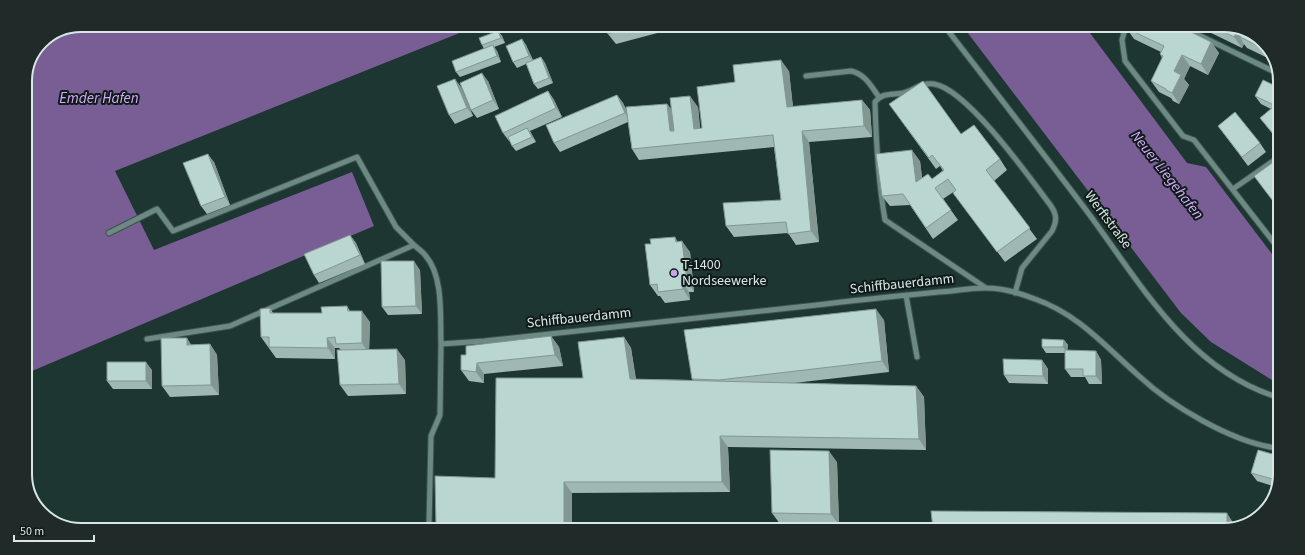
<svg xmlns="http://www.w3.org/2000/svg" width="1305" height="555" viewBox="0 0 1305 555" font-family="'Source Sans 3',sans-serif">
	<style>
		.water { fill: #795e95 }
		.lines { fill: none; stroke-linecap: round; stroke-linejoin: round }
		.lane-casing { stroke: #3b524e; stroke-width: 7 }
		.lane { stroke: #6d8983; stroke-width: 5 }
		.wall { fill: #9fb8b3 }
		.shaded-wall { fill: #829692 }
		.building { fill: #b9d6d0; stroke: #829692 }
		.poi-dot { fill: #c9a5ee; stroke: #101b19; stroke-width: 1.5 }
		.labels { text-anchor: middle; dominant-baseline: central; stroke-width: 4; stroke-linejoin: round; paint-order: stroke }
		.street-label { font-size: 14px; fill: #d8e7e4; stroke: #101b19 }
		.poi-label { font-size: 14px; fill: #d8e7e4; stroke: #101b19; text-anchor: start }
		.water-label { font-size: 15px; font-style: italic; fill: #d4acfe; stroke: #101b19 }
		.rim { fill: none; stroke: #d8e7e4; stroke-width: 2 }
	</style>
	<rect width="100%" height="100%" fill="#1d3631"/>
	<!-- water -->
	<path class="water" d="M81 25 477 26 115 171 154 250 352 172 374 226 25 374V78L42 41Z
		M964 28 1087 29 1187 163 1206 167 1278 262 1277 383 1211 342 1181 313Z"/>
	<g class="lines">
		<!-- lane casing -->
		<g class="lane-casing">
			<path id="lane" d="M946 28C993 89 1040 149 1086 210 1139 281 1187 369 1277 397
				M1125 29 1122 40 1125 61 1183 136 1194 140 1275 244
				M1186 29 1279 74
				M806 76 851 71C865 74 871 86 879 97
				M1233 189 1279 157
				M109 233 157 209 173 231 357 157 396 227 414 245
				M986 288 885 220C878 180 876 142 875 102 883 92 892 95 903 93 914 90 922 82 934 84 967 89 1030 178 1051 206 1057 215 1057 221 1052 231L1022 268 1015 293
				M906 295 917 357
				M147 339 230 326 414 245C417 248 422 251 425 255 444 276 440 317 441 344L484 341C595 329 706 317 817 305 857 300 898 296 939 292 954 291 970 288 985 288 1000 288 1020 293 1035 299 1078 314 1105 346 1139 376 1171 406 1232 442 1276 448
				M429 527 431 436 440 415 441 344"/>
		</g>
		<!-- lane -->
		<use href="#lane" class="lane"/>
	</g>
	<!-- wall -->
	<path class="wall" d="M606 27H680L616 44 608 34Z
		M1127 29H1185L1211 42 1219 53 1208 75 1190 66 1184 79 1189 85 1179 104 1173 101 1171 98 1159 92 1151 81 1162 58 1160 54 1161 52 1134 39Z
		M1203 29H1245L1269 47 1274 61 1247 48 1244 44 1242 48Z
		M498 31 502 36 505 43 494 47 497 51 501 62 460 77 456 72 484 49 482 45Z
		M522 39 526 45 533 60 541 57 545 63 553 83 538 89 534 84 526 64 517 68 513 62Z
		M789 71 793 107 862 100 870 110 872 137 809 142 819 242 796 245 788 233 734 237 726 226 781 200 774 147 639 160 632 149 628 122 560 152 554 143 617 95 623 103 627 111 667 104 672 110 698 107 700 128H702L735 82Z
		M488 81 499 109 477 118 471 110Z
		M461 87 473 116 455 124 449 115Z
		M1280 88V113L1274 111 1279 117V142L1260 118 1271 109 1261 104 1255 96Z
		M548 91 554 100 562 117 530 131 536 142 516 151 512 146 510 141H509L503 133Z
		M897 115 961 134 1000 159 1007 170 994 181 1037 239 1005 262 953 193 955 191 943 199 958 220 933 239 910 205 890 206 882 196 920 161 922 178 932 179 943 171 940 166 936 169Z
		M1218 126 1260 143 1266 152 1248 166Z
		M214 162 230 205 207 214 201 206Z
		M350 235 356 243 365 264 319 283 314 275Z
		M678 242 690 252 694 292H689L690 300 665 303 660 296H658L650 285Z
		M420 270 422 314 388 315 382 307Z
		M347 306 350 311 370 322 369 350 405 360 406 394 348 396 340 385 341 350 339 348H335V359L276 358 261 337 270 308 273 313H322Z
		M884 320 889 372 794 383 916 386 924 397 926 450 728 447 730 492 572 493 495 478 583 378 624 337 631 348 636 379 693 380 692 379Z
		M551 336 559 347 563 366 484 374V383L469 381 461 370 466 355Z
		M1064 340 1068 345 1067 351H1096L1101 360 1102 384H1089L1085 377H1071L1065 369V353H1046L1042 347Z
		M210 344 217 355 219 395 170 397 162 386 191 345Z
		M1042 360 1048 369V384L1009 383 1004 375Z
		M152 370V389H113L107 381Z
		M1276 455V487L1257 481 1251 473Z
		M837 462 839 525 780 524 772 513Z"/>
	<!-- shaded-wall -->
	<path class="shaded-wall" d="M1238 29H1245L1240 37 1244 44 1242 48 1234 37Z
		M498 31 502 36 505 43 501 38Z
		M522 39 526 45 533 62 529 56Z
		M1211 42 1219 53 1208 75 1201 64Z
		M493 45 497 51 501 62 497 56Z
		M1182 55 1190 66 1184 79 1189 85 1179 104 1172 93 1174 71Z
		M541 57 545 63 553 83 549 78Z
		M781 60 789 71 794 118 787 107Z
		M482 73 488 81 499 109 493 100Z
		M455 79 461 87 473 116 467 108Z
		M548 91 554 100 562 117 556 108Z
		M617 95 623 103 631 121 625 113Z
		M690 96 698 107 701 140 694 129Z
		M862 100 870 110 872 137 864 126Z
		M667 104 675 114 678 142 670 131Z
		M527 128 531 133 536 142 532 137Z
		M802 131 809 142 819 242 811 231Z
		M912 150 920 161 924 193 916 182Z
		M208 154 214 162 230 205 225 197Z
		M350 235 356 243 365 264 360 255Z
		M675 237 682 248V241L690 252 694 292 687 281 676 242Z
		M414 261 420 270 422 314 416 306Z
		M682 281 689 292 690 300 683 289Z
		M876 309 884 320 889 372 882 361Z
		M362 311 370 322 369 354 362 343Z
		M551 336 559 347 563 366 555 355Z
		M624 337 631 348 637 390 630 379Z
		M187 338 194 349 187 345Z
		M327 338 335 348V359L328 348Z
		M1064 340 1068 345 1067 353 1063 347Z
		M210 344 217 355 219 395 211 385Z
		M397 349 405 360 406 394 399 384Z
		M1096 351 1101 360 1102 384 1096 376Z
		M1042 360 1048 369V384L1043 376Z
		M146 362 152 370V389L146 381Z
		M477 363 484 374V383L476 372Z
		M916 386 924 397 926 450 919 439Z
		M720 436 728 447 730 492 722 482Z
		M829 451 837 462 839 525 831 514Z
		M564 482 572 493V528H564Z
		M1227 513 1234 524V527L1227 529Z"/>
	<!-- building -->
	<path class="building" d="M606 27H633L608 34Z
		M1128 29H1185L1211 42 1201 64 1182 55 1174 71 1181 75 1172 93 1166 90V89L1151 81 1163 56 1160 54 1164 46Z
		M1218 29H1238L1234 37Z
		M1244 29H1245L1269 47 1270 52 1240 37Z
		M498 31 501 38 482 45 479 38Z
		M522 39 529 56 513 62 506 46Z
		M493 45 497 56 456 72 452 61Z
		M541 57 549 78 534 84 526 63Z
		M781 60 787 107 862 100 864 126 802 131 811 231 788 234 786 222 726 226 723 203 781 200 773 135 632 149 626 107 667 104 670 131H674L670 98 690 96 694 129 702 128 697 87 735 82 733 65Z
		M482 73 493 100 471 110 460 83Z
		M455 79 467 108 449 115 437 86Z
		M1263 80 1280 88V108L1255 96Z
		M923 81 961 134 974 125 1000 159 986 170 1030 228 997 252 953 193 956 190 948 179 935 188 951 210 926 228 903 194 882 196 876 154 912 150 916 182 928 174 932 179 944 170 932 155 929 158 889 104Z
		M548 91 556 108 503 133 495 116Z
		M617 95 625 113 554 143 546 125Z
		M1272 108 1279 117V133L1275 136 1260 118Z
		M1235 112 1260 143 1242 157 1218 126Z
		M527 128 532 137 512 146 508 137Z
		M208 154 225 197 201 206 183 163Z
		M1279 158V209L1254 176Z
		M350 235 360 255 314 275 304 254Z
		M675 237 676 242 682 241 687 281H682L683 289 658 292 657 284 650 285 645 244H651L650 239Z
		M381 261H414L416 306 382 307Z
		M347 306 348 311H362V343L336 344 335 337 327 338 328 348 269 347V337H261L260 309 270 308V313H322L321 307Z
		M876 309 882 361 719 380 692 379 684 330Z
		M551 336 555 355 477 363 476 372 461 370V355H466V346Z
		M624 337 630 379 916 386 919 439 720 436 722 482H564V528L436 527 435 476 495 478 496 378H583L578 342Z
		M161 338H187V345L210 344 211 385 162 386Z
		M1042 339 1064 340 1063 347H1042Z
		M397 349 399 384 340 385 337 350Z
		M1065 350 1096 351V376H1083V369H1065Z
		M1003 359 1042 360 1043 376 1004 375Z
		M107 362H146V381H107Z
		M770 450 829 451 831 514 772 513Z
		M1258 450 1276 455V480L1251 473Z
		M931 511 1227 513V529L1224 530 933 529Z"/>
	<!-- markers -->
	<circle class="poi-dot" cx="674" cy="273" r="4"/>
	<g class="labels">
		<!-- street labels -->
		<g class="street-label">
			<text transform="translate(1108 220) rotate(53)">Werftstraße</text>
			<text transform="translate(902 284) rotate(-6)">Schiffbauerdamm</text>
			<text transform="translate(579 318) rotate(-6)">Schiffbauerdamm</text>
		</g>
		<!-- poi labels -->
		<g class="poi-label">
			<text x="682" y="265">T-1400<tspan x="682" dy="16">Nordseewerke</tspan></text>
		</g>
		<!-- water labels -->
		<g class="water-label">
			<text x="99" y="98">Emder Hafen</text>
			<text transform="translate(1167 175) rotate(52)">Neuer Liegehafen</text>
		</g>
	</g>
	<!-- crop -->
	<path d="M0 0H1305V555H0ZM81 32H1224A49 49 0 0 1 1273 81V474A49 49 0 0 1 1224 523H81A49 49 0 0 1 32 474V81A49 49 0 0 1 81 32Z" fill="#202b29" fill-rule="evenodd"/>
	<path class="rim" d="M81 32H1224A49 49 0 0 1 1273 81V474A49 49 0 0 1 1224 523H81A49 49 0 0 1 32 474V81A49 49 0 0 1 81 32Z"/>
	<!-- scale -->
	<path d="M14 535v6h80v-6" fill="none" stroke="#d8e7e4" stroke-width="2"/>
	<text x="20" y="535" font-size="12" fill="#d8e7e4" stroke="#101b19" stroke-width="3" paint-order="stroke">50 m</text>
</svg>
